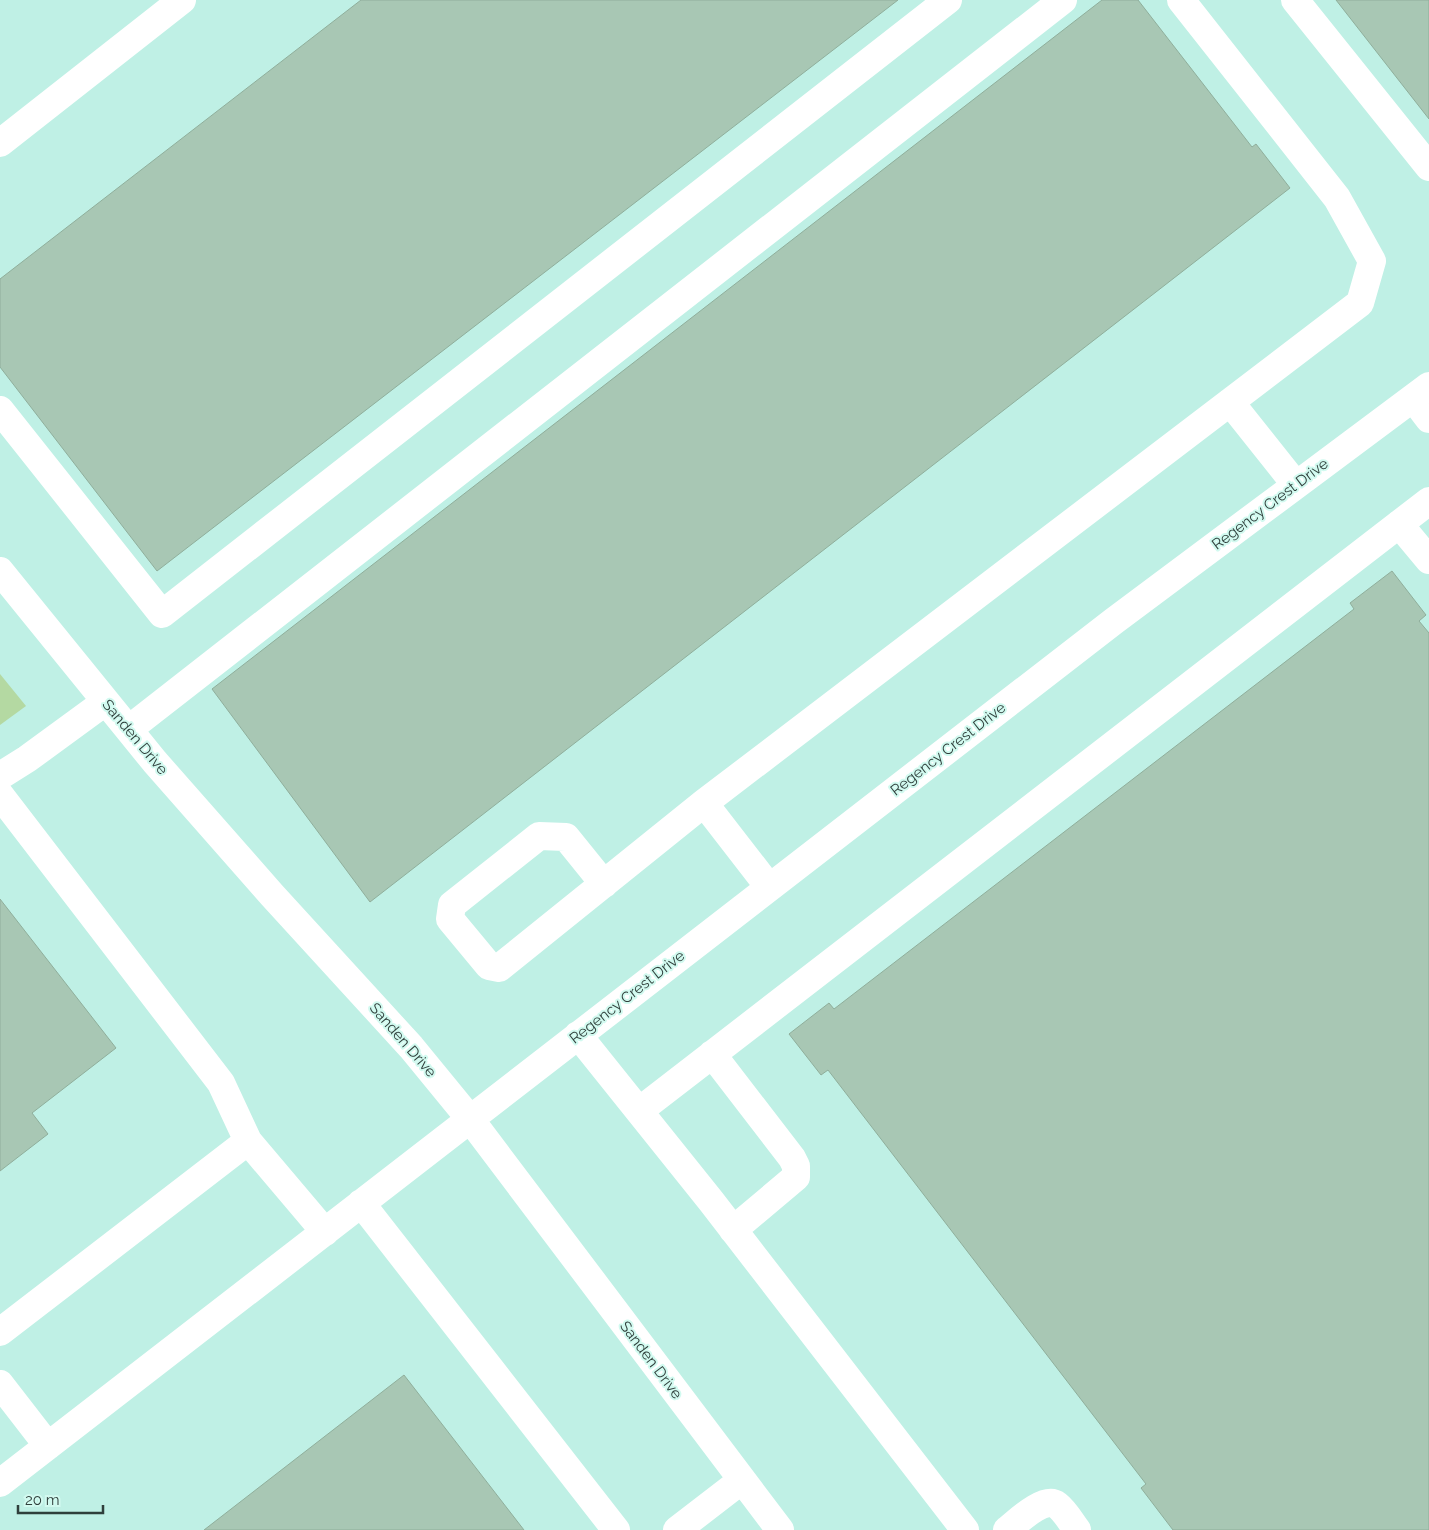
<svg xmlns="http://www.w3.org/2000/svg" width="1429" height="1530" viewBox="0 0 1429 1530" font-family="Raleway,sans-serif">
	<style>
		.built { fill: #bff0e5 }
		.green { fill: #b4d9a2 }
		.building { fill: #a8c7b4; stroke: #8fae9b }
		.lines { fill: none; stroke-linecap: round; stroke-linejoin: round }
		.minor { stroke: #fff; stroke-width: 28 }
		.labels { text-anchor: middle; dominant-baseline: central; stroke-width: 4; stroke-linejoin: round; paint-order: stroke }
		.street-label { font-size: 15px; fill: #2f3f3b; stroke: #d2faf0 }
	</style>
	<rect width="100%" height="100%" fill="#d2faf0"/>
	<!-- built -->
	<path class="built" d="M0 0H1429V1530H0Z"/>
	<!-- green -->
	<path class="green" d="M0 674 26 706 0 725Z"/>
	<!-- building -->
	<path class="building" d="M361 0H898L157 571 0 367V279Z
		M1102 0H1138L1252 147 1256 144 1290 188 370 902 212 689Z
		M1336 0H1429V119Z
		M1392 571 1426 615 1419 621 1429 633V1530H1173L1141 1488 1146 1484 828 1070 821 1075 789 1034 829 1003 834 1009 1354 609 1350 603Z
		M0 899 116 1048 32 1113 48 1134 0 1171Z
		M404 1375 524 1530H204Z"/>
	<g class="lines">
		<!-- minor -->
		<path class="minor" d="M1295 0 1429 167
			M0 143 182 0
			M1413 398 1429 419
			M1230 402 1296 485
			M0 410 162 614 948 0
			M1399 524 1429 560
			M0 571 155 762 272 895 411 1047 470 1119 780 1530
			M129 729 1063 0
			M0 776 27 759 105 702
			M0 795 221 1083 248 1141 325 1232
			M604 884 566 837 539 836 452 905 450 919 489 966 499 968 704 803
			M769 887 704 803 1360 303 1372 261 1337 198 1181 0
			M578 1035 711 1201 965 1530
			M712 1054 792 1158 796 1166V1177L733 1230
			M639 1111 1429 501
			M361 1203 616 1530
			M0 1332 248 1141
			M0 1384 48 1446
			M0 1483 1114 621 1429 386
			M677 1530 742 1480
			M1007 1530C1017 1522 1045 1495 1057 1505 1065 1511 1071 1522 1077 1530"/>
	</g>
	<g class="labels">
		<!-- street labels -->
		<g class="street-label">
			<text transform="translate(1270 504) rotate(-37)">Regency Crest Drive</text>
			<text transform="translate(135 737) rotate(50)">Sanden Drive</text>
			<text transform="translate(948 749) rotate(-38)">Regency Crest Drive</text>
			<text transform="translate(627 997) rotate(-38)">Regency Crest Drive</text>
			<text transform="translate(403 1040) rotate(49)">Sanden Drive</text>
			<text transform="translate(651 1360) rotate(53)">Sanden Drive</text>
		</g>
	</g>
	<!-- scale -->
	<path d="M18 1505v8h85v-8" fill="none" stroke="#2f3f3b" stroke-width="2.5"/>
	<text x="25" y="1505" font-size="15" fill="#2f3f3b" stroke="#d2faf0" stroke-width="4" paint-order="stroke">20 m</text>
</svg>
